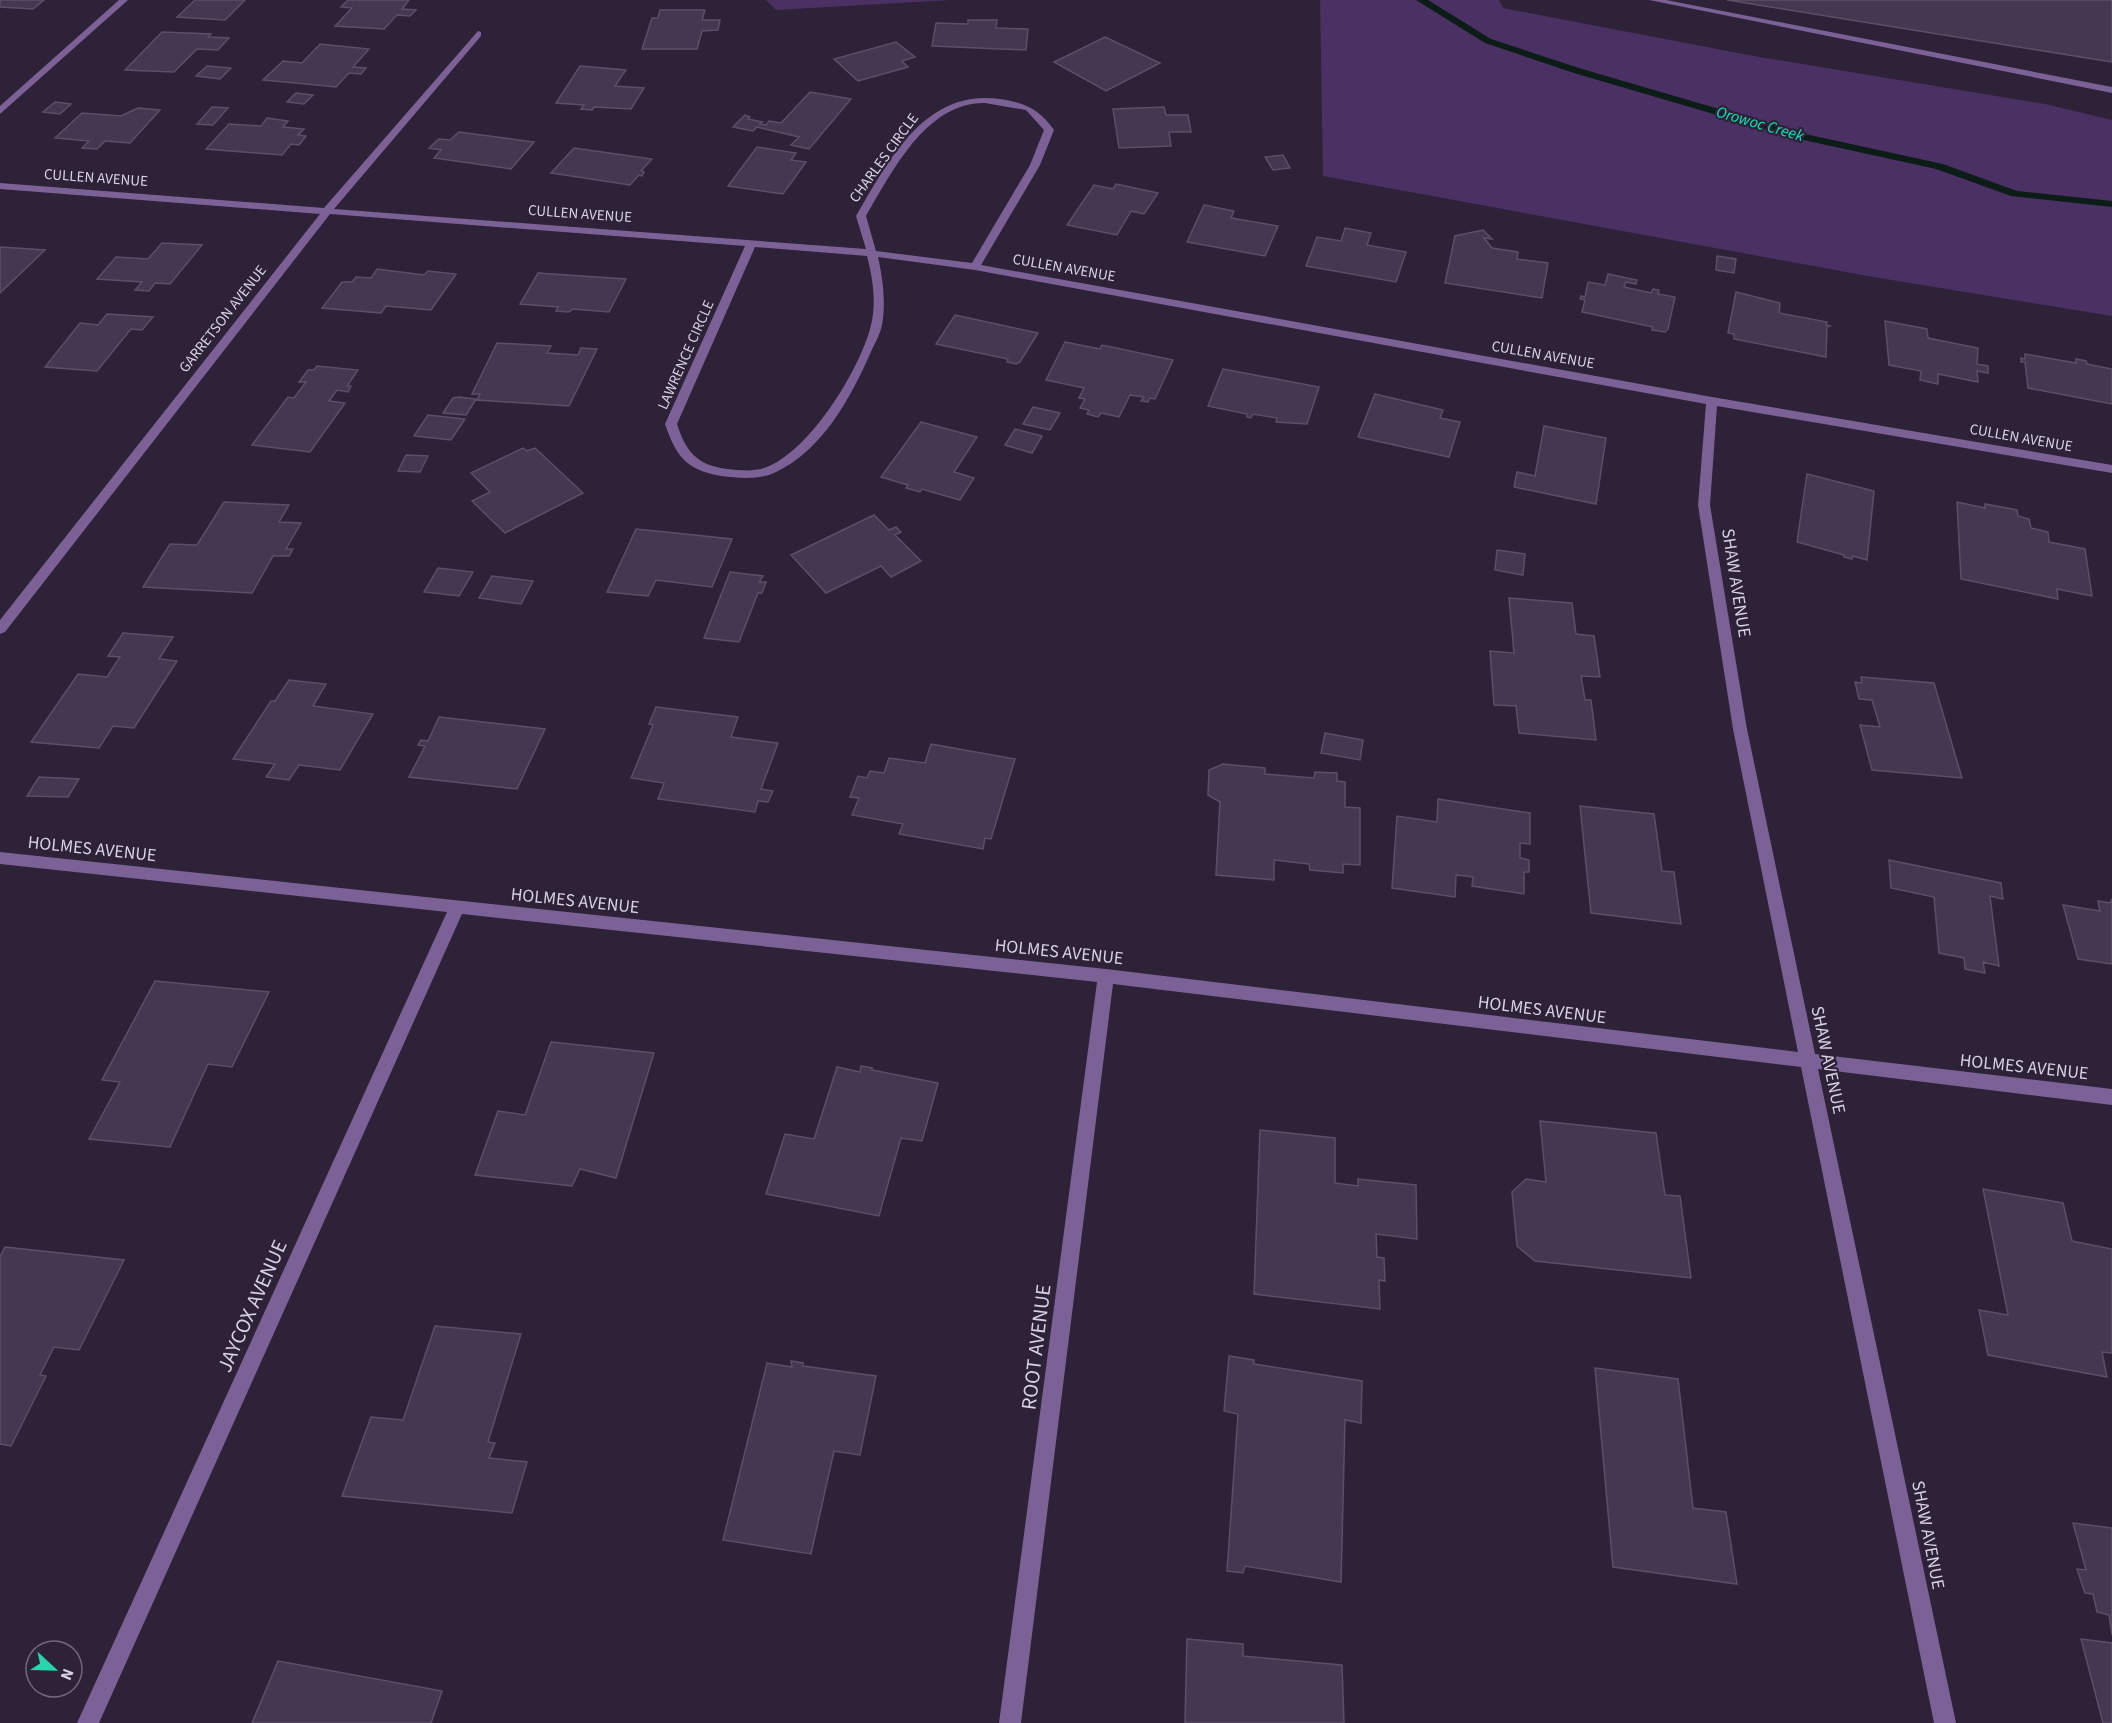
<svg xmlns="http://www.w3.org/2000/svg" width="2112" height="1723" viewBox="0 0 2112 1723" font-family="'Source Sans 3',sans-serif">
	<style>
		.green { fill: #4a3063 }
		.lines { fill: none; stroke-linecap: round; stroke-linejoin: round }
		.stream { fill: #0c1d18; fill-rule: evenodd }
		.building { fill: #443850; stroke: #5b4f68; stroke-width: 1.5 }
		.minor { fill: #7b6195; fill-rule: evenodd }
		.labels { text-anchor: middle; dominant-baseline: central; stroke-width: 4.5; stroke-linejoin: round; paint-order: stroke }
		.far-street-label { font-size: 15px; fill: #d9d2e1; stroke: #2d2238 }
		.far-water-label { font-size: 16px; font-style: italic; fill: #0ee2b6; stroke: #2d2238 }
		.street-label { font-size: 18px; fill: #d9d2e1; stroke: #2d2238 }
		.near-street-label { font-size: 21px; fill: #d9d2e1; stroke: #2d2238 }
	</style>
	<rect width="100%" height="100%" fill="#2d2238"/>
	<!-- green -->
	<path class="green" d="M766 0H952L776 10Z
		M1320 0H1499L1503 8 1759 57 2045 104 2112 120V316L1873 277 1323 176Z"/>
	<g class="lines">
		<!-- stream -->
		<path class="stream" d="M1416 0H1428L1491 39 1582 69 1805 134 1943 164 2017 191 2112 201V207L2011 196 1936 169 1799 139 1574 73 1485 43Z"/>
	</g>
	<!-- building -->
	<path class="building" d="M0 0H44L33 9 0 7Z
		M195 0H245L225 20 177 17Z
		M348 0H409L402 9 416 10 410 16 397 15 384 29 335 26 352 8 341 7Z
		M1727 0H2112V62Z
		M660 10H705L702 20H720L718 30 702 31 697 49H642L652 18H658Z
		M968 20H997L996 28 1028 29 1026 50 932 46 936 23 968 24Z
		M162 32 211 34 208 37 229 38 218 50 197 49 174 72 125 70Z
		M1105 37 1160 63 1106 91 1054 62Z
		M896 42 915 57 902 61 908 67 858 81 834 59Z
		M320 44 369 49 353 67 366 68 361 74 349 73 336 87 263 80 283 61 302 63Z
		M207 66 231 68 220 79 196 76Z
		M580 66 626 70 615 86 644 88 631 109 594 107 592 110 581 109 584 105 556 103Z
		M810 92 851 99 809 149 791 145 799 137 757 127 753 131 733 127 745 115 750 117 748 119 763 122 760 124 766 125 769 121 781 123Z
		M296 93 313 95 304 104 287 102Z
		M55 102 71 104 60 114 43 112Z
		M212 107 228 108 213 125 197 124Z
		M1164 107 1166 115H1188L1191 132H1169L1171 146 1119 148 1113 109Z
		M138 108 160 110 130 143 105 141 97 149 82 148 89 141 55 138 82 113 121 116Z
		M267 118 288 121 283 127 304 129 298 135 306 136 299 145 291 144 282 155 206 149 229 124 261 126Z
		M459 132 534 142 511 169 434 158 441 150 429 148 439 139 450 140Z
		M757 147 796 153 791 160 806 162 783 194 728 186Z
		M574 148 652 159 641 171 644 172 642 176 639 175 630 185 551 173Z
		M1283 155 1290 168 1273 170 1265 157Z
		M1116 184 1158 193 1144 214 1131 211 1117 235 1067 225 1094 185 1113 189Z
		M1204 205 1234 211 1231 218 1278 226 1265 256 1187 242Z
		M1345 228 1371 233 1367 245 1406 252 1396 282 1306 266 1317 237 1341 241Z
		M1483 230 1492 239 1484 238 1492 248 1518 252 1517 259 1548 263 1542 298 1445 283 1455 236Z
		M162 243 202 245 170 284 155 283 149 291 135 290 142 282 97 279 116 257 148 259Z
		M0 247 45 250 0 293Z
		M1717 256 1736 259 1734 273 1716 270Z
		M377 269 424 275 428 271 456 274 431 310 386 306 381 313 322 308 342 282H352L356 277 371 278Z
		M538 273 626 279 609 312 573 309 569 312 556 311 558 307 520 304Z
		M1608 274 1637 280 1636 284 1626 282 1624 287 1651 293 1653 289 1659 290 1658 294 1675 297 1668 329 1665 332 1652 330 1653 327 1582 312 1585 300 1580 299 1581 296 1585 297 1588 282 1605 285Z
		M1736 292 1780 303 1779 313 1827 322 1826 325 1831 326 1827 327 1826 357 1734 339V334L1728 333Z
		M107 314 153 317 142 330 131 329 97 371 45 367 80 323 98 325Z
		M955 315 1038 333 1020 362 1016 364 1007 362 1008 359 936 344Z
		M1885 321 1927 329 1928 338 1978 348 1977 364 1988 366V373L1977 371 1978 382 1938 374V384L1920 380 1921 371 1889 365Z
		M1065 342 1100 349 1102 345 1173 360 1155 399 1150 398 1148 402 1141 401 1144 397 1130 395 1119 417 1101 413 1098 417 1087 414 1089 410 1080 408 1085 399 1079 398 1084 388 1046 380Z
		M497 343 551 346 547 353 578 355 581 348 597 349 569 406 477 400 480 394H472Z
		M2025 354 2076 363V359L2086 361 2087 364 2112 369V404L2028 388 2025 362H2021V358L2025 359Z
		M317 366 358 370 347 386H351L348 392 337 390 329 401 345 403 310 452 252 445 288 397 294 398 306 382H299L308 370H314Z
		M1223 369 1319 387 1307 424 1276 422 1277 418 1253 414 1251 418 1247 417V414L1208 406Z
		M1375 394 1443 410 1440 418 1460 422 1449 457 1358 437Z
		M459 397 476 399 466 415 443 413 453 398Z
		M1033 407 1060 413 1050 430 1023 424Z
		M428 415 465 419 451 440 414 436Z
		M921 422 977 437 954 472 974 478 960 500 922 489 920 492 906 488 908 485 881 477Z
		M1544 426 1606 438 1596 504 1514 487 1517 472 1535 476Z
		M1015 429 1042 436 1032 453 1005 445Z
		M523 448 527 451 535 448 583 493 505 533 472 501 490 492 471 473Z
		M406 455 428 456 420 472 398 471Z
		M1807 474 1874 491 1867 560 1853 556 1852 559 1844 557V555L1797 542Z
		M224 502 289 505 279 522 301 523 286 549H293L289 556H273L252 593 143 587 170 544 197 545Z
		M1957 502 1985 508V504L2017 510 2018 516 2029 519 2031 528 2048 532 2049 542 2085 549 2092 596 2057 589 2058 599 1961 579Z
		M874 515 889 530 896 527 901 532 895 535 921 561 891 577 881 566 826 593 791 555Z
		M636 529 732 539 712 587 656 580 648 596 607 592Z
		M1497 550 1525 554 1523 575 1495 570Z
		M438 568 473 572 459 596 424 592Z
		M730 572 763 576 759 582H766L762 593H758L739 642 704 638Z
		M492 576 533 581 521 604 479 598Z
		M1509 598 1572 603 1576 634 1594 636 1600 677 1581 676 1585 700H1591L1596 740 1519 733 1516 706 1494 705 1490 651 1514 653Z
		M123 633 173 637 159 659 177 661 134 728 113 726 99 748 31 742 78 674 107 677 120 657 108 656Z
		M1861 677 1934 683 1962 778 1872 770 1860 725 1880 727 1872 700 1859 699 1855 682 1862 683Z
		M289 680 326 684 313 706 373 714 340 770 299 765 289 780 266 777 275 764 233 759 271 701H275Z
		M656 707 738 717 731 737 778 743 761 789 773 791 768 802 758 801 755 812 658 799 664 783 631 778 653 725 649 724Z
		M439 717 545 729 517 789 409 777 425 746 418 745 421 740 428 741Z
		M1325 733 1363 740 1360 760 1321 753Z
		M931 744 1015 759 991 839 985 838 983 849 899 834 903 824 852 815 859 798 850 797 858 776 867 778 870 771 884 773 889 758 925 763Z
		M1223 764 1265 768V774L1314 778 1315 772 1337 773V781L1345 782V807L1360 808V865L1343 864V873L1310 870 1309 864 1274 860V880L1216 875 1220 802 1208 795 1209 770Z
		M39 777 79 779 68 797 27 796Z
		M1438 799 1530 813V844L1520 843V858L1529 860V872H1524V894L1472 886 1473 877 1456 875 1455 897 1392 888 1397 816 1437 822Z
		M1580 806 1654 814 1662 871 1674 872 1681 924 1591 913Z
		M1889 860 2001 883 2003 899 1990 896 1999 966 1983 962 1985 973 1965 969 1964 958 1939 953 1934 897 1891 888Z
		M2112 899V964L2078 959 2063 905 2100 911 2098 901 2110 903Z
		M155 981 269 992 232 1067 208 1064 170 1147 89 1139 120 1082 102 1080Z
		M551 1042 654 1053 616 1178 580 1169 572 1186 475 1175 498 1111 525 1115Z
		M861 1066 872 1068V1070L938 1083 922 1141 901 1138 879 1216 766 1194 785 1134 814 1139 837 1067 860 1072Z
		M1540 1121 1656 1133 1665 1195 1680 1196 1691 1278 1535 1261 1517 1246 1512 1192 1526 1179 1546 1182Z
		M1260 1130 1335 1138V1183L1358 1186V1179L1416 1185 1417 1239 1376 1234 1377 1257 1384 1258 1385 1281 1379 1280 1380 1309 1254 1294Z
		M1983 1189 2063 1203 2072 1241 2112 1249V1353L2102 1352 2107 1377 1988 1355 1979 1310 2008 1315Z
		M5 1247 124 1260 79 1350 54 1347 40 1375 46 1376 11 1446 0 1444V1257Z
		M435 1326 521 1334 488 1442 495 1443 489 1458 527 1462 512 1513 342 1496 371 1417 403 1420Z
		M1229 1356 1254 1360V1364L1362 1381 1361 1423 1345 1420 1341 1582 1245 1566 1243 1573 1227 1571 1238 1414 1224 1411Z
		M791 1361 803 1363V1366L876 1376 860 1455 834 1451 811 1554 723 1540 767 1363 792 1367Z
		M1595 1368 1678 1379 1693 1508 1726 1512 1737 1584 1613 1567Z
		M2073 1523 2112 1528V1635L2109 1615 2097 1612 2093 1594 2085 1593 2077 1569 2086 1570Z
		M1187 1639 1243 1644V1656L1342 1665 1344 1723H1185Z
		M2081 1639 2112 1643V1723H2103Z
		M278 1661 442 1691 431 1723H252Z"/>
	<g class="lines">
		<!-- minor -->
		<path class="minor" d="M119 0H128L0 114V106Z
			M1649 0H1666L2112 87V93Z
			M478 31 481 32V36L334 209 866 249 856 216C889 160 925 88 1000 99 1026 103 1039 109 1054 130L1040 165 981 265 1712 397 2112 465V473L1717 406 1710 505 1747 729 1815 1054 2112 1089V1105L1818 1069 1956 1723H1934L1801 1067 1113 984 1021 1723H999L1097 982 462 914 99 1723H77L447 912 0 864V852L1106 969 1798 1052 1733 729 1698 505 1706 404 975 270 878 257C883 279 886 302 882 325 880 335 874 345 870 354 850 399 822 451 774 473 758 480 738 478 721 476 686 470 676 456 665 424L745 246 330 214 5 632 0 634V620L320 214 0 189V183L324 208ZM985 103 1026 110 1044 130 1030 165 972 263 876 251 866 216C892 172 926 102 985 103ZM755 247 867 256C873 279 877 305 870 329 858 372 809 453 764 468 752 472 739 470 727 469 697 465 686 452 677 424Z"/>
	</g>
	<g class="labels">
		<!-- far-street labels -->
		<g class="far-street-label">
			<text transform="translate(884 158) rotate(-54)">CHARLES CIRCLE</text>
			<text transform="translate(96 178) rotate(4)">CULLEN AVENUE</text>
			<text transform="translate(580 214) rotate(4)">CULLEN AVENUE</text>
			<text transform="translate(1064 268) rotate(10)">CULLEN AVENUE</text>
			<text transform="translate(223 319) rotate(-52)">GARRETSON AVENUE</text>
			<text transform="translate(686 355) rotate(-66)">LAWRENCE CIRCLE</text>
			<text transform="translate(1543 355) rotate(10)">CULLEN AVENUE</text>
			<text transform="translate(2021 438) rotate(10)">CULLEN AVENUE</text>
		</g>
		<!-- far-water labels -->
		<g class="far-water-label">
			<text transform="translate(1760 124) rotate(16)">Orowoc Creek</text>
		</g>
		<!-- street labels -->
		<g class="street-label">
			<text transform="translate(1736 583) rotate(81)">SHAW AVENUE</text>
			<text transform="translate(92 849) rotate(6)">HOLMES AVENUE</text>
			<text transform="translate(575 901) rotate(6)">HOLMES AVENUE</text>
			<text transform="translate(1059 952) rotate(6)">HOLMES AVENUE</text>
			<text transform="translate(1542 1010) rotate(7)">HOLMES AVENUE</text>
			<text transform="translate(1828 1060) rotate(78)">SHAW AVENUE</text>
			<text transform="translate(2024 1067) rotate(6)">HOLMES AVENUE</text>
			<text transform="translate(1928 1535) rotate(79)">SHAW AVENUE</text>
		</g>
		<!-- near-street labels -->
		<g class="near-street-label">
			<text transform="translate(252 1306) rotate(-66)">JAYCOX AVENUE</text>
			<text transform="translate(1036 1347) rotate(-83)">ROOT AVENUE</text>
		</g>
	</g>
	<!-- north arrow -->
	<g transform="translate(54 1669) rotate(112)"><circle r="28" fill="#2d2238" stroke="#72687c" stroke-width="1.5"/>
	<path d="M0-4.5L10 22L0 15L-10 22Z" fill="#28d5ad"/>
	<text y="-9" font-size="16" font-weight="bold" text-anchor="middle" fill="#d9d2e1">N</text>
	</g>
</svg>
